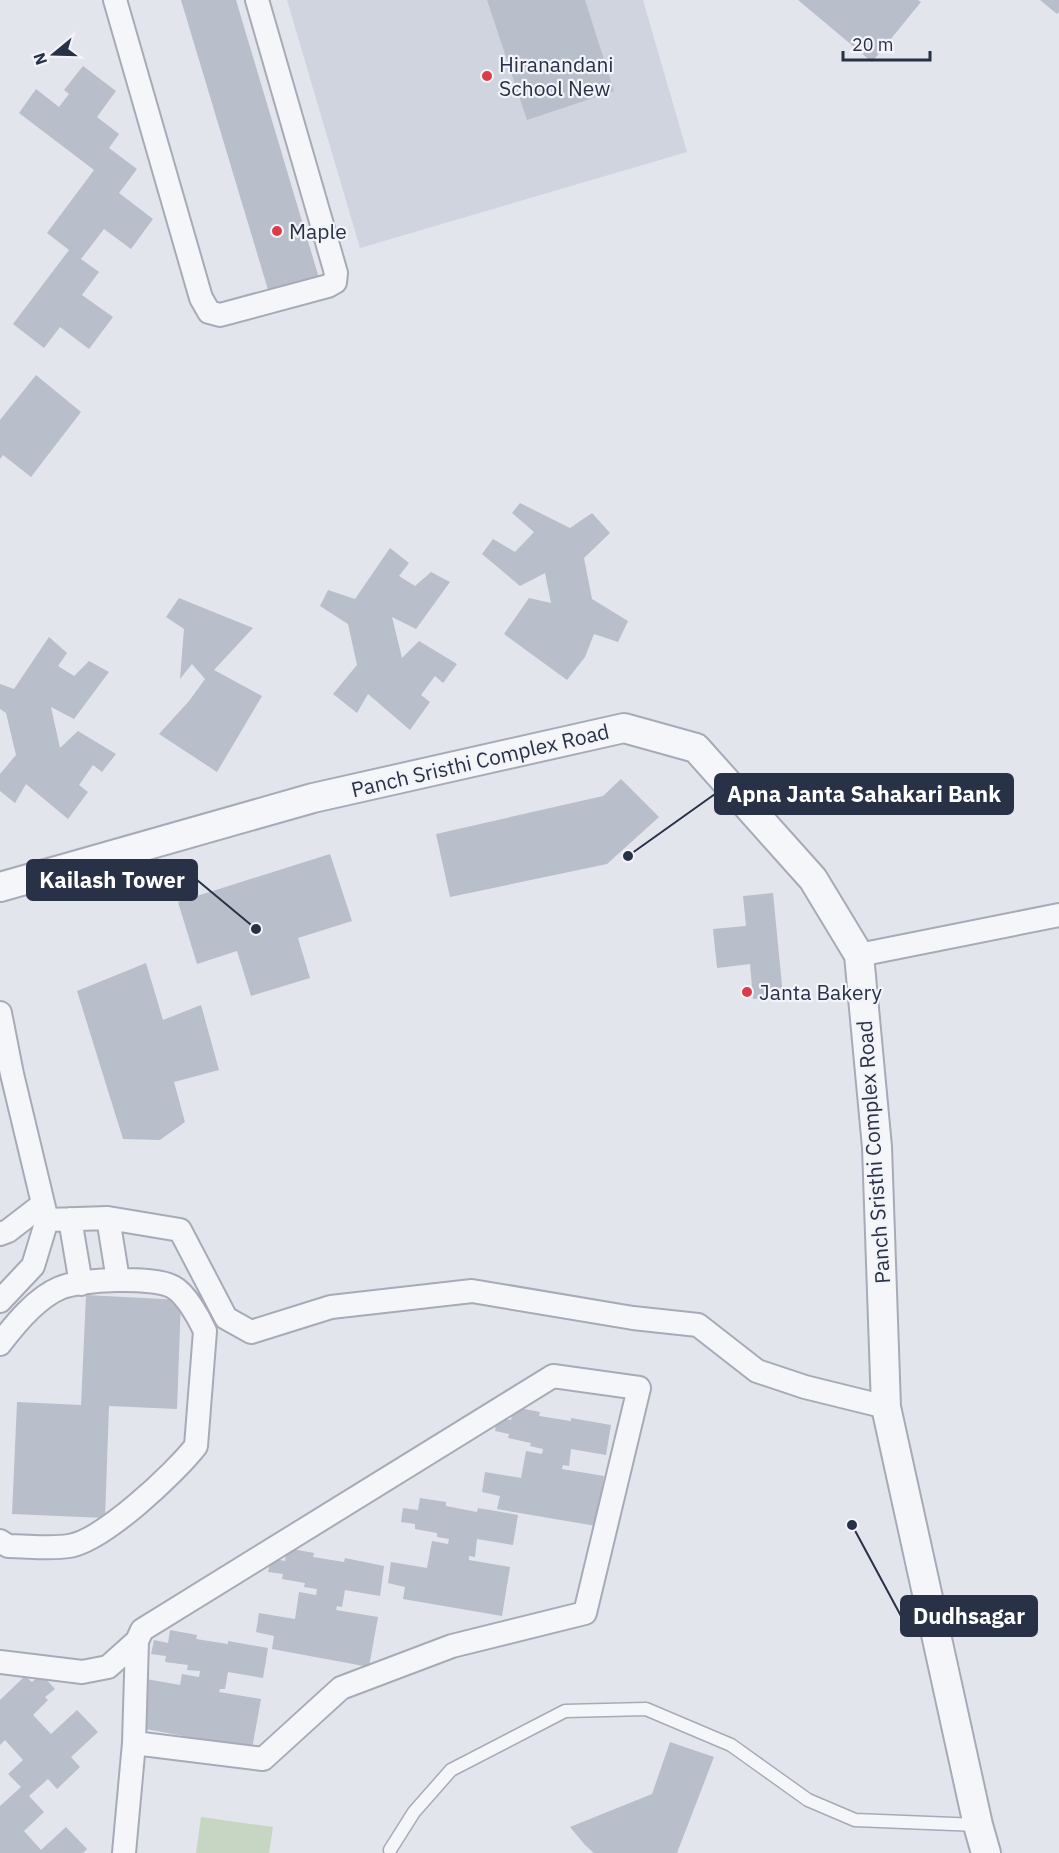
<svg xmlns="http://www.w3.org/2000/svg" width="1059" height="1853" viewBox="0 0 1059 1853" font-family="'IBM Plex Sans',sans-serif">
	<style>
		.built { fill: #cfd4de }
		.green { fill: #c6d6c2 }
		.building { fill: #b8beca }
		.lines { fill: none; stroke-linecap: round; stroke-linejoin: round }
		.service-casing { stroke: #a6abb7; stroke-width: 15 }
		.minor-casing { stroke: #a6abb7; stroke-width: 26 }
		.tertiary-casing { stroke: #a6abb7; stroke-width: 32 }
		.service { stroke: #f5f6f9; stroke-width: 12 }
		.minor { stroke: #f5f6f9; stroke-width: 22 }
		.tertiary { stroke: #f5f6f9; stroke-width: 28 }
		.poi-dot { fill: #dd3b49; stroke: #f2f4f9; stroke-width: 2 }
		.labels { text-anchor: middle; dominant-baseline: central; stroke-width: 4.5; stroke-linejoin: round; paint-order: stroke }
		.poi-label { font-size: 21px; fill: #283146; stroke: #f2f4f9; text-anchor: start }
		.street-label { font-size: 21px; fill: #283146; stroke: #f2f4f9 }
		.leader { fill: none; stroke: #283146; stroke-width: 2 }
		.callout-dot { fill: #283146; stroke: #f2f4f9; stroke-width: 2 }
		.callout { fill: #283146; stroke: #283146; stroke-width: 2 }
		.callout-label { font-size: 22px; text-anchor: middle; font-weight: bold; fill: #fff }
	</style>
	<rect width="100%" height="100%" fill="#e2e5ec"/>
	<!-- built -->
	<path class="built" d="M287 0H643L687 152 360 248Z"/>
	<!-- green -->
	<path class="green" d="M201 1817 273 1827 269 1853H196Z"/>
	<!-- building -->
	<path class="building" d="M181 0H236L319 278 269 293Z
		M487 0H585L614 91 527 120Z
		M798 0H918L921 2 872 62Z
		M1040 0H1059V12L1057 14Z
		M83 66 116 91 97 117 119 134 109 148 137 169 119 193 153 219 131 249 104 229 81 259 99 272 82 295 113 317 89 349 60 327 44 348 13 324 69 250 47 233 94 170 19 113 36 89 59 107 69 94 64 90Z
		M36 375 81 412 31 477 3 455 0 459V420Z
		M520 503 570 528 592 513 610 533 584 558 592 599 628 621 618 642 594 634 585 657 567 680 504 634 529 598 551 603 545 573 520 586 482 554 493 539 515 552 534 532 512 513Z
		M390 548 409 563 399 576 415 586 431 572 450 582 416 629 392 617 402 658 419 641 457 664 443 683 435 676 421 695 430 702 410 730 368 694 357 713 333 694 357 665 348 624 320 606 328 590 355 599Z
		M179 598 253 628 214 670 262 696 217 772 159 734 189 701 205 679 192 664 180 679 184 629 166 617Z
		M49 637 67 653 58 666 74 676 89 661 109 672 74 719 51 707 60 748 78 731 116 754 102 772 93 765 79 785 88 792 68 819 26 784 15 803 0 791V774L16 755 6 713 0 709V684L14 689Z
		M621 779 659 817 607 864 450 897 436 834 603 796Z
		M330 854 352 921 298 938 310 978 251 996 237 951 197 964 178 902Z
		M773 893 783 996 753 999 750 964 717 968 713 929 746 926 743 896Z
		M146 963 163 1020 201 1005 219 1070 174 1082 185 1122 160 1140 123 1139 77 991Z
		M86 1295 181 1300 177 1409 109 1406 105 1518 12 1514 17 1402 81 1405Z
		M514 1407 540 1412 539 1416 571 1421V1418L611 1425 606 1455 571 1449 569 1466 563 1465 562 1469 604 1476 596 1526 497 1509 500 1496 482 1492 485 1472 521 1478 526 1451 542 1454 543 1449 530 1446 531 1443 508 1438 509 1434 495 1431 497 1417 511 1420Z
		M420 1498 446 1502V1506L477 1512 478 1508 518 1515 513 1545 477 1539 475 1557 469 1556V1560L510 1567 502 1616 403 1599 405 1587 388 1583 391 1562 427 1568 432 1541 448 1544 449 1539 437 1537V1533L415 1529V1524L401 1522 403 1508 418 1510Z
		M287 1548 314 1553 313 1557 344 1562 345 1558 384 1566 380 1596 345 1590 342 1607 337 1606 336 1610 378 1617 369 1667 272 1649 274 1636 256 1632 259 1613 295 1619 299 1592 316 1595 317 1589 304 1587 305 1583 282 1579 283 1574 268 1572 271 1558 285 1561Z
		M170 1630 197 1635 196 1639 228 1644V1641L268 1648 263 1678 228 1672 225 1689H220L219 1692 261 1699 252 1749 146 1729V1679L180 1685 182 1674 199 1677 200 1671 187 1670 188 1665 165 1662 166 1656 151 1654 154 1640 168 1643Z
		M41 1674 55 1689 45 1697 48 1700 33 1715 51 1734 77 1710 98 1732 71 1757 80 1767 57 1789 48 1779 29 1796 44 1812 24 1831 41 1850 66 1827 87 1849 83 1853H0V1806L21 1787 8 1774 23 1760 5 1740 0 1745V1700L25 1676 32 1682Z
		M670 1742 714 1757 677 1853H594L585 1845 570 1827 652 1794Z"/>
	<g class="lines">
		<!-- service casing -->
		<g class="service-casing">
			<path id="service" d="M390 1850 414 1812 451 1770 565 1711 646 1709 731 1745 808 1800 855 1820 978 1825"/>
		</g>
		<!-- minor casing -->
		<g class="minor-casing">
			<path id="minor" d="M115 0 201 298 209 312 220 315 328 286 335 282 336 273 257 0
				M859 955 1059 915
				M0 1013 12 1074 47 1220 108 1218 180 1230 226 1318 251 1332 331 1307 472 1291 633 1318 698 1325 757 1371 805 1387 886 1407
				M108 1218 118 1280
				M70 1219 81 1284
				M0 1234 8 1231 43 1204
				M0 1301 33 1266 47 1220
				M0 1344C15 1324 36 1298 60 1288 80 1279 154 1276 173 1287 186 1294 199 1318 205 1331L196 1446C175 1473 103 1541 69 1546 50 1549 28 1546 8 1546L0 1541
				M0 1662 82 1672 108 1667 137 1641
				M124 1853 134 1743 137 1641 142 1630 553 1376 639 1388 585 1613 452 1646 341 1688 263 1759 134 1743"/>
		</g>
		<!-- tertiary casing -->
		<g class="tertiary-casing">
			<path id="tertiary" d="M0 887 313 798 624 728 696 748 813 879 859 955 877 1147 886 1407 978 1825 986 1853"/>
		</g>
		<!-- service -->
		<use href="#service" class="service"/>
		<!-- minor -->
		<use href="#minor" class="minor"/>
		<!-- tertiary -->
		<use href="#tertiary" class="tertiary"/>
	</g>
	<!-- markers -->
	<g class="poi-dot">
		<circle cx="487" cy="76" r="6"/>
		<circle cx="277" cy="231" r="6"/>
		<circle cx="747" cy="992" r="6"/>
	</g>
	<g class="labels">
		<!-- poi labels -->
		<g class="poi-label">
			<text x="499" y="64">Hiranandani<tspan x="499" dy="24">School New</tspan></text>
			<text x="289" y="231">Maple</text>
			<text x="759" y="992">Janta Bakery</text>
		</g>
		<!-- street labels -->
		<g class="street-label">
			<text transform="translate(480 760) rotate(-13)">Panch Sristhi Complex Road</text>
			<text transform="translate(873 1152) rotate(-94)">Panch Sristhi Complex Road</text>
		</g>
	</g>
	<!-- callouts -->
	<path class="leader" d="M628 856L715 794M256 929L197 880M852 1525L901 1616"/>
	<g class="callout-dot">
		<circle cx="628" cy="856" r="6"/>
		<circle cx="256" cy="929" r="6"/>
		<circle cx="852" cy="1525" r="6"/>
	</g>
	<g class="callout">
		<rect x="715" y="774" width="298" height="40" rx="6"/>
		<rect x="27" y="860" width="170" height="40" rx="6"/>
		<rect x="901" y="1596" width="136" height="40" rx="6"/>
	</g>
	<g class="callout-label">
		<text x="864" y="802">Apna Janta Sahakari Bank</text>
		<text x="112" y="888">Kailash Tower</text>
		<text x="969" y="1624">Dudhsagar</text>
	</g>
	<!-- north arrow -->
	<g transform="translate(54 54) rotate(251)" stroke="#f2f4f9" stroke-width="4.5" paint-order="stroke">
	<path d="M0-4.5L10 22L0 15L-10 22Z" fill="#283146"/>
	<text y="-9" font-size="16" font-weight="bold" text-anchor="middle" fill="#283146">N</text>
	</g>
	<!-- scale -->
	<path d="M843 51v9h87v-9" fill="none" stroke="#283146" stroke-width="3"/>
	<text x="852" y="51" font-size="18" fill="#283146" stroke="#f2f4f9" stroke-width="4.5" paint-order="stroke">20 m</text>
</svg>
